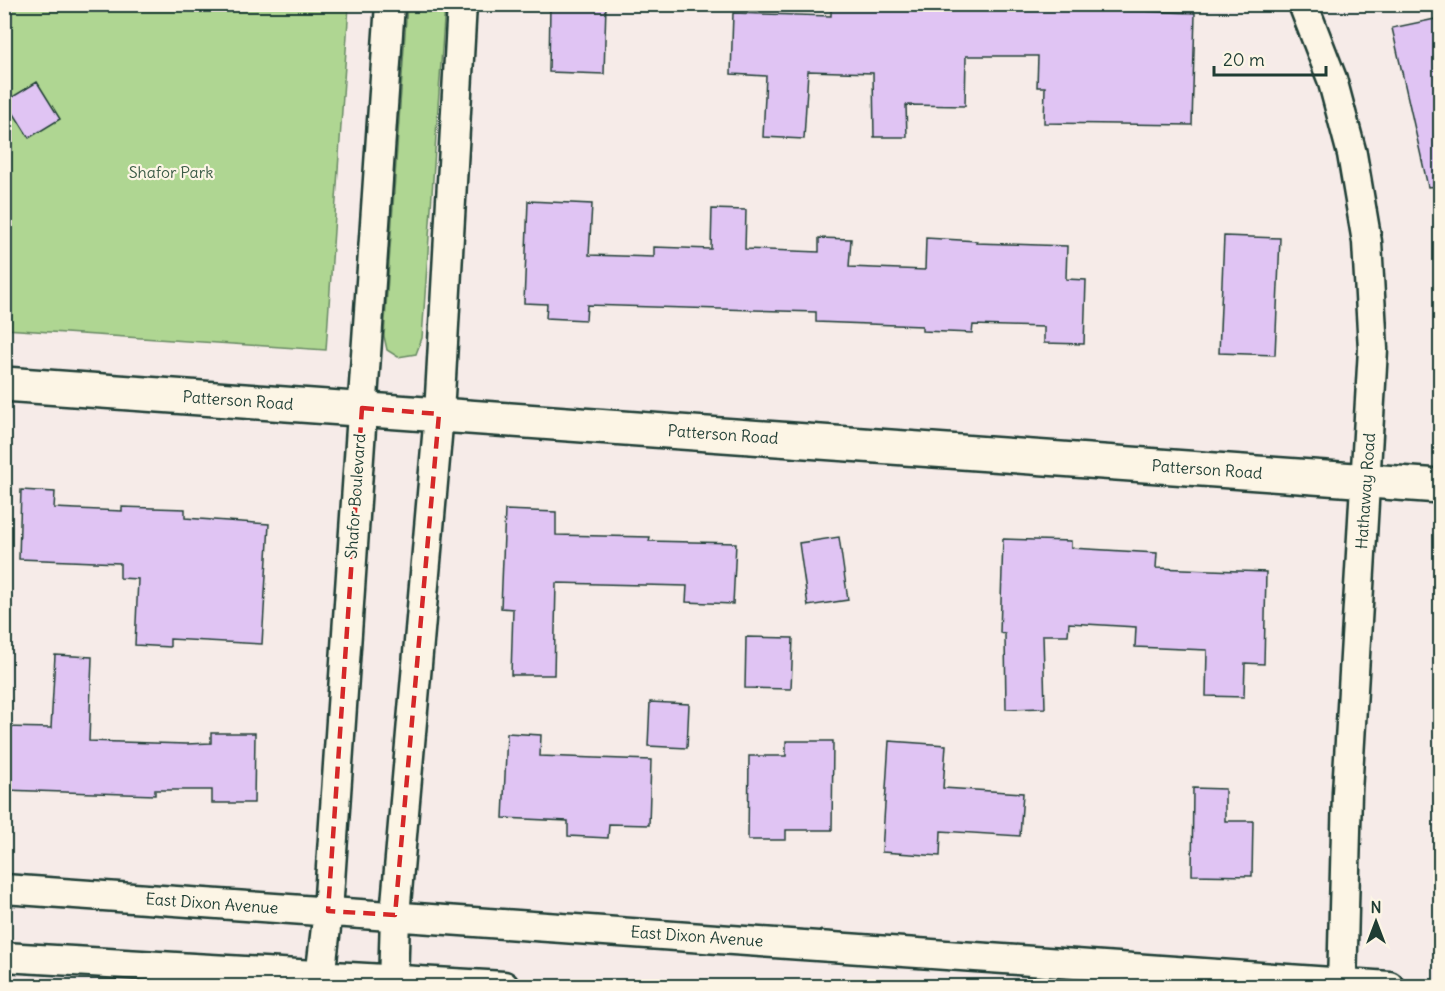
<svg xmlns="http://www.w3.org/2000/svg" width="1445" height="991" viewBox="0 0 1445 991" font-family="Delius,sans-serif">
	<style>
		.green { fill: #afd692; stroke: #678a63; stroke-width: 1.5 }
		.building { fill: #e0c4f3; stroke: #1f3d34; stroke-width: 1.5 }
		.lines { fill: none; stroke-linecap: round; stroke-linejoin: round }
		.minor-casing { stroke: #1f3d34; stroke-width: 33 }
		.secondary-casing { stroke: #1f3d34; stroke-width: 38 }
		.minor { stroke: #fcf5e5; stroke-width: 28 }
		.secondary { stroke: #fcf5e5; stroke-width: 33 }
		.marked { fill: none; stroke: #d62828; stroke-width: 4.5; stroke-dasharray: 12 8; stroke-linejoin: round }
		.labels { text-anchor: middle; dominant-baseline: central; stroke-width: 4.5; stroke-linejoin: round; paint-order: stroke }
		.park-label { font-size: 16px; fill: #3c5c47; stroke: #fcf5e5 }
		.street-label { font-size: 16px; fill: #1f3d34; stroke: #fcf5e5 }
	</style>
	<rect width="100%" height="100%" fill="#f6ebe8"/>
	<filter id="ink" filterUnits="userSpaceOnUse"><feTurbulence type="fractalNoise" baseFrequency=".0167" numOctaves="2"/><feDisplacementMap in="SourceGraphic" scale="12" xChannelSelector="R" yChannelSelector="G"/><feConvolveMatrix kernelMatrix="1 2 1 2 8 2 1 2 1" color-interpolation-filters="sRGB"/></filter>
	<g filter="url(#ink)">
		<!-- green -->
		<path class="green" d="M4 5H349L326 350 5 329Z
			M407 5H445L422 338 416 354 398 357 387 350 384 336Z"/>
		<!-- building -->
		<path class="building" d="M550 4H606L604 74 549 72Z
			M933 4 1195 13 1192 125 1044 123 1045 87H1037L1038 56H966L965 106 906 105 907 137H874L873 73 808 71 804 139 763 137 766 76 731 74 733 13 831 16V7L933 10Z
			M1440 18V186L1428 187 1392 28Z
			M37 82 60 119 29 138 6 101Z
			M528 201 592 204 589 255 654 257V247L711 249 712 209 746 210 745 249 819 252V238L851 239 849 267 925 270 926 238 977 241 976 243 1067 246 1066 279 1086 280 1084 344 1044 343V327L973 325 972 333 922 331V326L816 322V312L587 305 586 320 546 318 547 304 524 303Z
			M1224 236 1280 238 1275 355 1219 353Z
			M21 490 55 492 54 508 122 511V507L185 509V518L269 524 262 644 170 639V647L135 645 138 579 120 578V563L19 559Z
			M505 510 556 512V535L650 537 649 541 736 543 733 604 686 602 687 586 556 583 554 675H511L513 609 501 608Z
			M839 537 848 600 808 606 799 543Z
			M1003 539 1071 541V548L1157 553 1156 568 1266 572 1264 664 1245 663 1244 697 1206 696 1207 650 1135 647 1136 627 1069 623 1068 635H1043L1045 708 1006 709 1005 634 1000 633Z
			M746 637 793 638 791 689 745 688Z
			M55 655 92 657 89 741 186 744 211 743V733H255L254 803H212V790H155V795L4 790V727L51 728Z
			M650 702 689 704 687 748 648 746Z
			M507 733 541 735 540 756 651 760 649 825 609 824 608 838 568 836V821L503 818Z
			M786 741H833L832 830H786V840H748L749 756H786Z
			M889 741 946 745 943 788 1023 793 1020 836 941 831 940 856 882 852Z
			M1193 788 1225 789V821H1253L1252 876 1192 875Z"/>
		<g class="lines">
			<!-- minor casing -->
			<g class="minor-casing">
				<path id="minor" d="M1303 4 1332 79 1352 154 1367 242 1373 349 1347 792 1342 986
					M4 889 1389 986
					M4 957 504 986
					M319 986 328 911 390 4
					M393 986 395 915 439 414 462 4"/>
			</g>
			<!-- secondary casing -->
			<g class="secondary-casing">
				<path id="secondary" d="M4 384 1440 486"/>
			</g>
			<!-- minor -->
			<use href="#minor" class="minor"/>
			<!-- secondary -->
			<use href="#secondary" class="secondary"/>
		</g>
	</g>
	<!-- marked area -->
	<path class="marked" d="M362 408 439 414 395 915 328 911Z"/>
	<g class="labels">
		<!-- park labels -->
		<g class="park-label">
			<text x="171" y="172">Shafor Park</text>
		</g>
		<!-- street labels -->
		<g class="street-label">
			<text transform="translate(238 400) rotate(4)">Patterson Road</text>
			<text transform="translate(723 434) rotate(4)">Patterson Road</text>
			<text transform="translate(1207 469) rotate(4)">Patterson Road</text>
			<text transform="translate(1365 491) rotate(-86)">Hathaway Road</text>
			<text transform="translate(355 496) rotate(-86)">Shafor Boulevard</text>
			<text transform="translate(212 903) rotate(4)">East Dixon Avenue</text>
			<text transform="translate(697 936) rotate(4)">East Dixon Avenue</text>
		</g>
	</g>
	<!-- margin -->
	<rect width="1445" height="991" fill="none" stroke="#fcf5e5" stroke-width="24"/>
	<rect x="12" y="12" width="1421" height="967" fill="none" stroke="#1f3d34" stroke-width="2" filter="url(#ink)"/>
	<!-- north arrow -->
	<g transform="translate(1376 922)" stroke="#fcf5e5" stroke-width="4.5" paint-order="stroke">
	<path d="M0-4.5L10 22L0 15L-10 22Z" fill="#1f3d34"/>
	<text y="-9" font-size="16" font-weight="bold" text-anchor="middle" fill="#1f3d34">N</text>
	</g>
	<!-- scale -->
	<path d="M1214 66v9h112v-9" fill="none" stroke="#1f3d34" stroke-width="3"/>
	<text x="1223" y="66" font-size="18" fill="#1f3d34" stroke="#fcf5e5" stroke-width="4.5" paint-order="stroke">20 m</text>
</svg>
